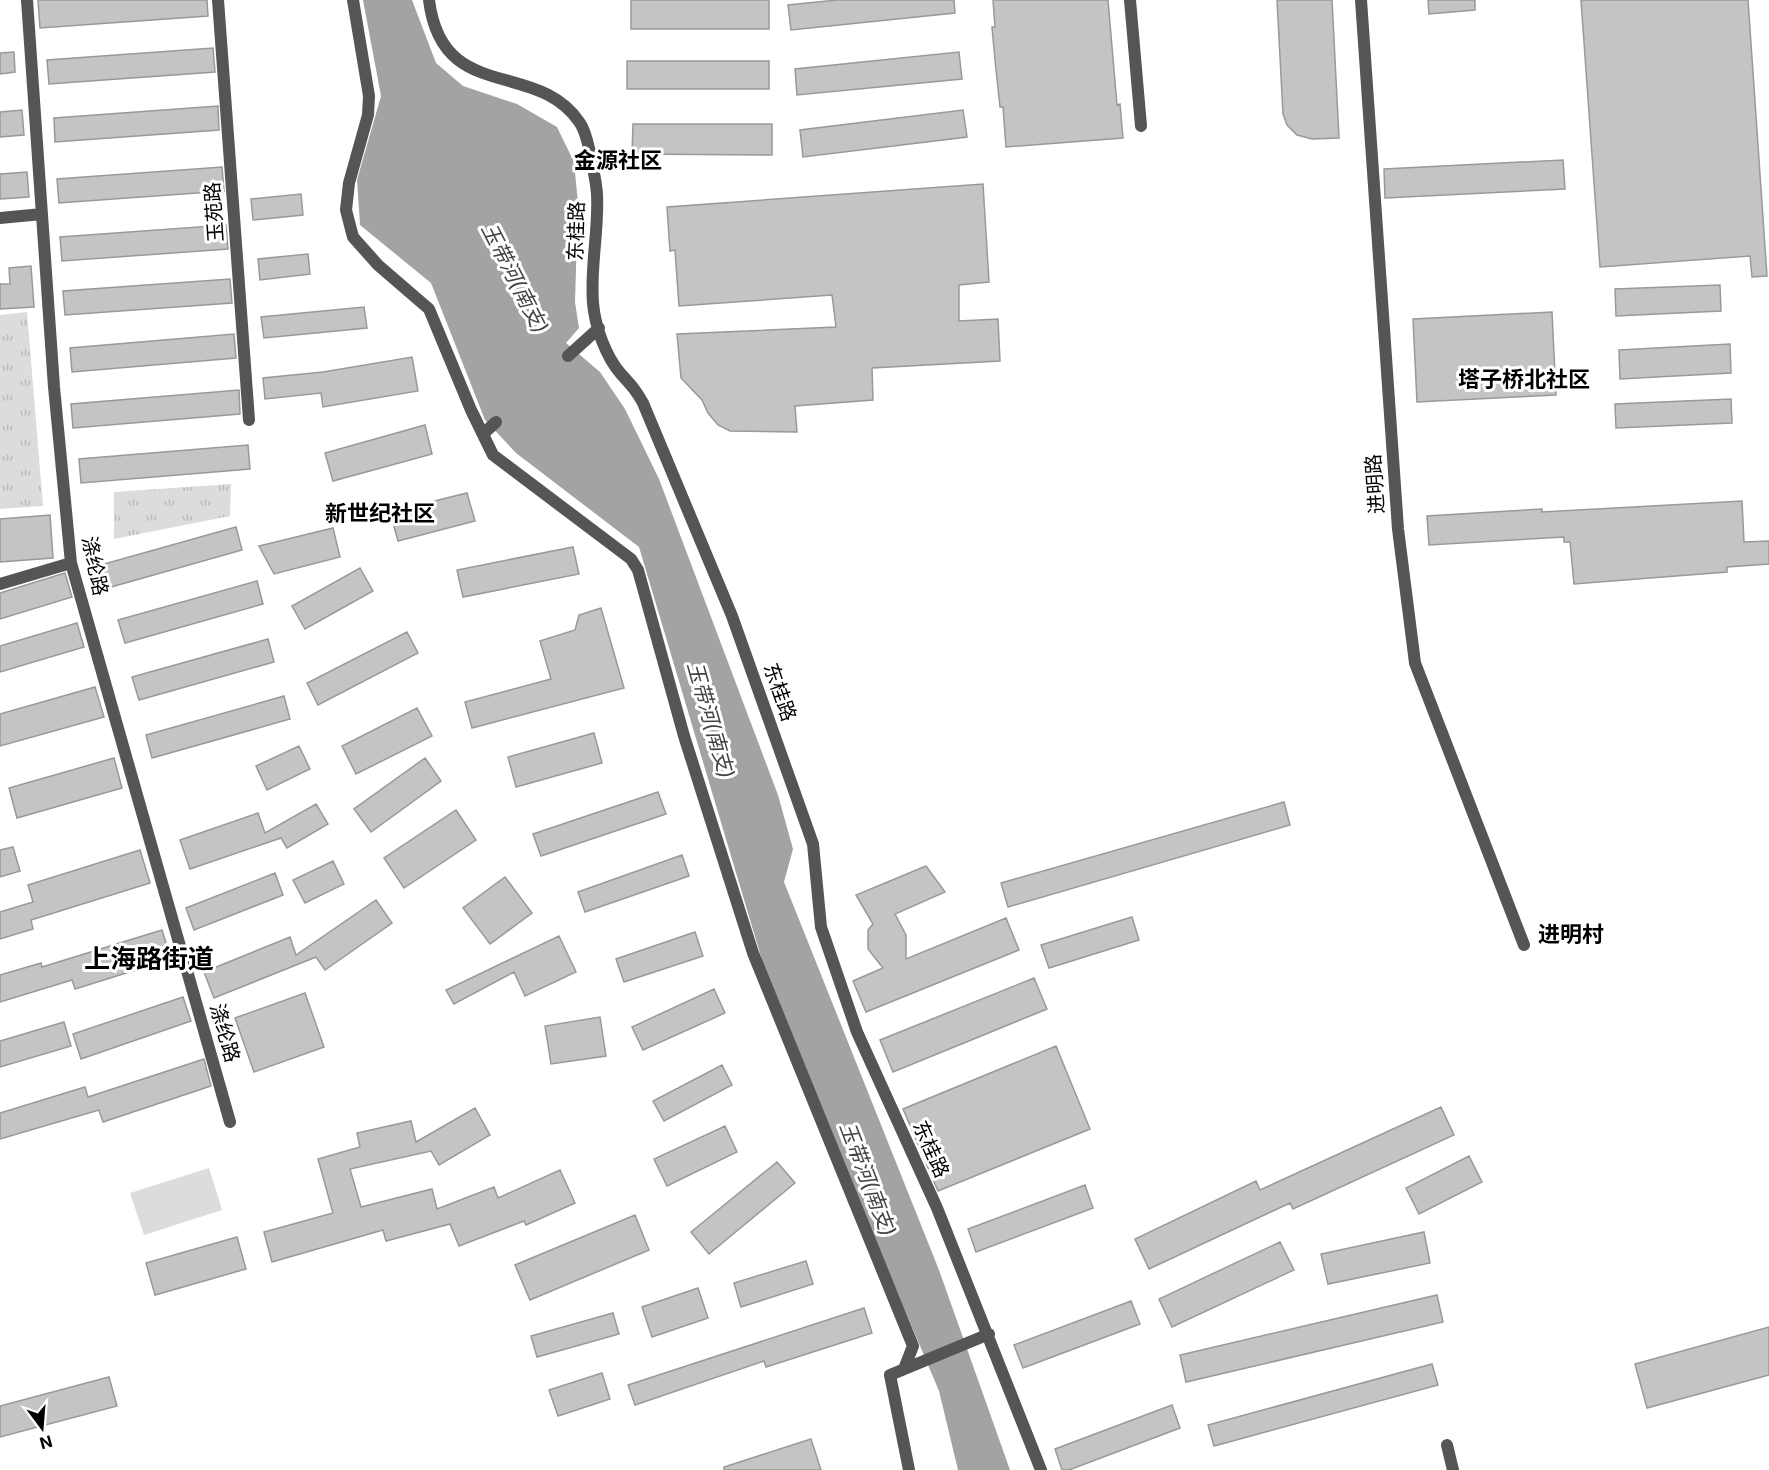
<svg xmlns="http://www.w3.org/2000/svg" width="1769" height="1470" viewBox="0 0 1769 1470" font-family="Inter,'Noto Sans SC',sans-serif">
	<style>
		.grass { fill: #dcdcdc }
		.park { fill: url(#park-tufts) }
		.water { fill: #a3a3a3 }
		.building { fill: #c4c4c4; stroke: #999; stroke-width: 1.5 }
		.lines { fill: none; stroke-linecap: round; stroke-linejoin: round }
		.minor { stroke: #555; stroke-width: 12 }
		.labels { text-anchor: middle; dominant-baseline: central; stroke-width: 6; stroke-linejoin: round; paint-order: stroke }
		.street-label { font-size: 20px; fill: #000; stroke: #fff }
		.water-label { font-size: 21px; font-style: italic; fill: #444; stroke: #fff }
		.quarter-label { font-size: 22px; font-weight: bold; fill: #000; stroke: #fff }
		.district-label { font-size: 26px; font-weight: bold; fill: #000; stroke: #fff }
	</style>
	<defs>
		<pattern id="park-tufts" width="24" height="20" patternUnits="userSpaceOnUse" patternTransform="scale(1.5)"><rect width="24" height="20" fill="#dcdcdc"/><path d="M3 7l-1-3M5 7V3M7 7l1-3M15 17l-1-3M17 17v-4M19 17l1-3" fill="none" stroke="#bbb"/></pattern>
	</defs>
	<rect width="100%" height="100%" fill="#fff"/>
	<!-- grass -->
	<path class="grass" d="M209 1168 222 1210 144 1235 130 1193Z"/>
	<!-- park -->
	<path class="park" d="M27 312 43 506 0 509V315Z
		M231 484 230 516 114 539V492Z"/>
	<!-- water -->
	<path class="water" d="M363 0H412L436 63 463 86 517 104 557 127 574 162 578 203 575 302 579 328 566 343 600 372 625 409 659 479 778 795 793 849 784 882 939 1270 1010 1470H958L939 1391 773 997 639 547 516 453 485 420 431 283 360 225 357 180 381 96Z"/>
	<!-- building -->
	<path class="building" d="M38 0H207L208 16 40 28Z
		M631 0H769V29H631Z
		M837 0H954L955 13 791 30 788 5Z
		M993 0H1108L1117 105 1120 104 1123 138 1006 147 1003 107H1000L995 60 992 27H995Z
		M1277 0H1332L1339 138 1312 139 1297 135 1287 125 1283 114Z
		M1428 0H1475V10L1429 14Z
		M1581 0H1748L1767 276 1752 277 1750 256 1600 267Z
		M213 48 215 72 49 84 47 60Z
		M14 52 15 72 0 74V53Z
		M959 52 962 79 797 95 795 69Z
		M627 61H769V89H627Z
		M218 106 219 130 55 142 54 118Z
		M22 110 24 135 0 137V112Z
		M963 110 967 137 803 157 800 130Z
		M633 124H772V155L632 154Z
		M1563 160 1565 189 1385 198 1384 169Z
		M222 167 224 191 59 203 57 179Z
		M27 172 29 197 0 199V174Z
		M983 184 989 282 959 285V321L998 319 1000 361 872 368 873 400 795 406 797 432 730 431 718 425 708 413 702 400 681 378 677 334 836 327 832 295 679 306 675 250 670 251 667 207Z
		M301 194 303 215 253 220 251 199Z
		M226 225 228 249 62 261 60 237Z
		M308 254 310 274 260 280 258 259Z
		M31 266 34 307 0 309V284H10L9 268Z
		M230 279 232 303 65 315 63 291Z
		M1720 285 1721 311 1616 316 1615 289Z
		M364 307 367 328 264 338 261 317Z
		M1552 312 1556 395 1417 402 1413 319Z
		M234 334 236 358 72 372 70 348Z
		M1730 344 1731 373 1620 379 1619 350Z
		M412 357 418 391 323 407 321 393 265 399 263 378 323 372Z
		M239 390 240 414 73 428 71 404Z
		M1731 399 1732 423 1616 428 1615 404Z
		M425 425 432 454 333 481 325 453Z
		M248 445 250 469 81 483 79 459Z
		M467 493 475 521 398 541 390 512Z
		M1742 501 1744 542 1769 541V564L1727 567V572L1574 584 1570 542H1564V537L1429 545 1427 516 1542 509V512Z
		M50 515 53 558 0 562V519Z
		M236 527 242 550 104 589 97 566Z
		M333 528 340 557 274 574 259 546Z
		M573 547 579 574 463 597 457 570Z
		M360 568 373 591 305 629 292 606Z
		M65 573 72 597 0 619V593Z
		M257 581 263 604 125 643 118 620Z
		M601 608 624 688 472 728 465 702 551 679 540 641 575 630 579 615Z
		M77 623 84 647 0 672V646Z
		M407 632 418 653 318 705 307 683Z
		M268 639 274 662 139 700 132 677Z
		M95 687 104 717 0 746V714Z
		M284 696 290 719 152 758 146 735Z
		M417 708 432 736 356 774 342 746Z
		M594 733 602 763 516 787 508 757Z
		M299 746 310 769 267 790 256 766Z
		M114 758 122 788 17 818 9 788Z
		M425 758 441 781 371 832 354 809Z
		M658 792 666 814 541 856 533 834Z
		M1284 802 1290 825 1008 907 1001 883Z
		M316 804 328 824 287 848 281 838 190 869 180 840 258 813 265 833Z
		M456 810 476 840 404 888 384 858Z
		M13 847 20 871 0 877V850Z
		M140 850 150 883 31 920 33 929 0 939V912L33 902 28 885Z
		M682 855 689 876 585 912 578 892Z
		M333 861 344 884 305 903 293 880Z
		M926 866 945 892 895 914 906 935V959L1006 918 1019 950 866 1012 853 981 883 968 868 949V930L873 924 856 895Z
		M275 873 283 895 194 930 186 908Z
		M505 877 532 913 490 944 463 908Z
		M376 900 392 923 325 970 316 957 214 998 204 972 290 937 296 955Z
		M1132 917 1139 940 1049 968 1041 945Z
		M162 930 171 959 75 989 72 980 0 1002V975L41 963 42 967Z
		M695 932 703 956 624 982 616 959Z
		M559 936 576 972 525 996 514 972 454 1004 446 990Z
		M1034 978 1047 1009 893 1072 880 1040Z
		M714 989 725 1013 643 1050 632 1027Z
		M305 993 324 1047 254 1072 235 1018Z
		M183 997 191 1021 81 1059 73 1034Z
		M600 1017 606 1056 551 1064 545 1026Z
		M64 1022 71 1046 0 1067V1041Z
		M1056 1046 1090 1129 938 1191 903 1109Z
		M204 1059 211 1086 103 1122 99 1110 0 1139V1113L85 1087 88 1097Z
		M722 1065 732 1085 664 1121 653 1101Z
		M1441 1107 1454 1135 1293 1209 1290 1203 1149 1269 1135 1239 1256 1181 1260 1190Z
		M475 1108 490 1135 439 1165 431 1151 350 1169 361 1207 432 1189 437 1209 494 1187 498 1198 560 1170 575 1203 526 1225 524 1221 459 1246 450 1224 386 1241 383 1230 272 1262 264 1232 333 1213 318 1159 360 1147 357 1133 411 1121 416 1142Z
		M725 1126 737 1152 667 1186 654 1159Z
		M1469 1156 1482 1182 1419 1214 1406 1188Z
		M777 1162 795 1183 709 1254 691 1232Z
		M1085 1185 1093 1208 976 1252 968 1229Z
		M635 1215 649 1250 530 1300 515 1265Z
		M1424 1232 1430 1263 1328 1284 1321 1254Z
		M237 1237 246 1269 155 1295 146 1263Z
		M1280 1242 1294 1270 1172 1327 1159 1299Z
		M806 1261 813 1284 741 1307 734 1283Z
		M698 1288 708 1318 652 1337 642 1307Z
		M1437 1295 1443 1322 1186 1382 1180 1355Z
		M1131 1301 1140 1324 1023 1368 1014 1345Z
		M864 1308 872 1333 766 1367 764 1361 635 1405 628 1385Z
		M613 1313 619 1334 537 1357 531 1336Z
		M1769 1327V1375L1647 1408 1635 1364Z
		M1432 1364 1438 1385 1214 1446 1208 1425Z
		M602 1373 610 1399 558 1416 549 1390Z
		M109 1377 117 1406 0 1437V1406Z
		M1172 1405 1180 1428 1069 1470H1062L1055 1449Z
		M811 1439 821 1470H724V1467Z"/>
	<g class="lines">
		<!-- minor -->
		<path class="minor" d="M27 0 54 387 71 563 230 1122
			M218 0 249 420
			M353 0 369 96 368 115 349 183 346 210 353 237 378 265 429 309 471 410 493 455 631 559 638 570 684 736 753 953 913 1346 904 1369
			M429 0C442 105 537 58 580 123 586 132 588 144 590 153 593 167 596 181 597 194 599 230 590 267 593 303 595 327 606 357 621 374 631 385 636 390 643 403L732 616 813 844 821 927 857 1032 937 1208 1041 1470
			M1130 0 1141 126
			M1361 0 1398 529 1415 663 1524 945
			M0 218 42 214
			M568 356 599 328
			M483 434 496 422
			M0 584 71 563
			M1447 1445 1453 1470
			M909 1470 890 1375 989 1334"/>
	</g>
	<g class="labels">
		<!-- street labels -->
		<g class="street-label">
			<text transform="translate(214 212) rotate(-94)">玉苑路</text>
			<text transform="translate(576 231) rotate(-88)">东桂路</text>
			<text transform="translate(1375 484) rotate(-94)">进明路</text>
			<text transform="translate(95 566) rotate(78)">涤纶路</text>
			<text transform="translate(780 692) rotate(71)">东桂路</text>
			<text transform="translate(225 1033) rotate(74)">涤纶路</text>
			<text transform="translate(931 1149) rotate(66)">东桂路</text>
		</g>
		<!-- water labels -->
		<g class="water-label">
			<text transform="translate(515 278) rotate(63)">玉带河(南支)</text>
			<text transform="translate(711 720) rotate(74)">玉带河(南支)</text>
			<text transform="translate(868 1179) rotate(69)">玉带河(南支)</text>
		</g>
		<!-- quarter labels -->
		<g class="quarter-label">
			<text x="618" y="160">金源社区</text>
			<text x="1524" y="379">塔子桥北社区</text>
			<text x="380" y="513">新世纪社区</text>
			<text x="1571" y="934">进明村</text>
		</g>
		<!-- district labels -->
		<g class="district-label">
			<text x="149" y="958">上海路街道</text>
		</g>
	</g>
	<!-- north arrow -->
	<g transform="translate(42 1428) rotate(164)" stroke="#ffffff" stroke-width="4.5" paint-order="stroke">
	<path d="M0-4.5L10 22L0 15L-10 22Z" fill="#000000"/>
	<text y="-9" font-size="16" font-weight="bold" text-anchor="middle" fill="#000000">N</text>
	</g>
</svg>
